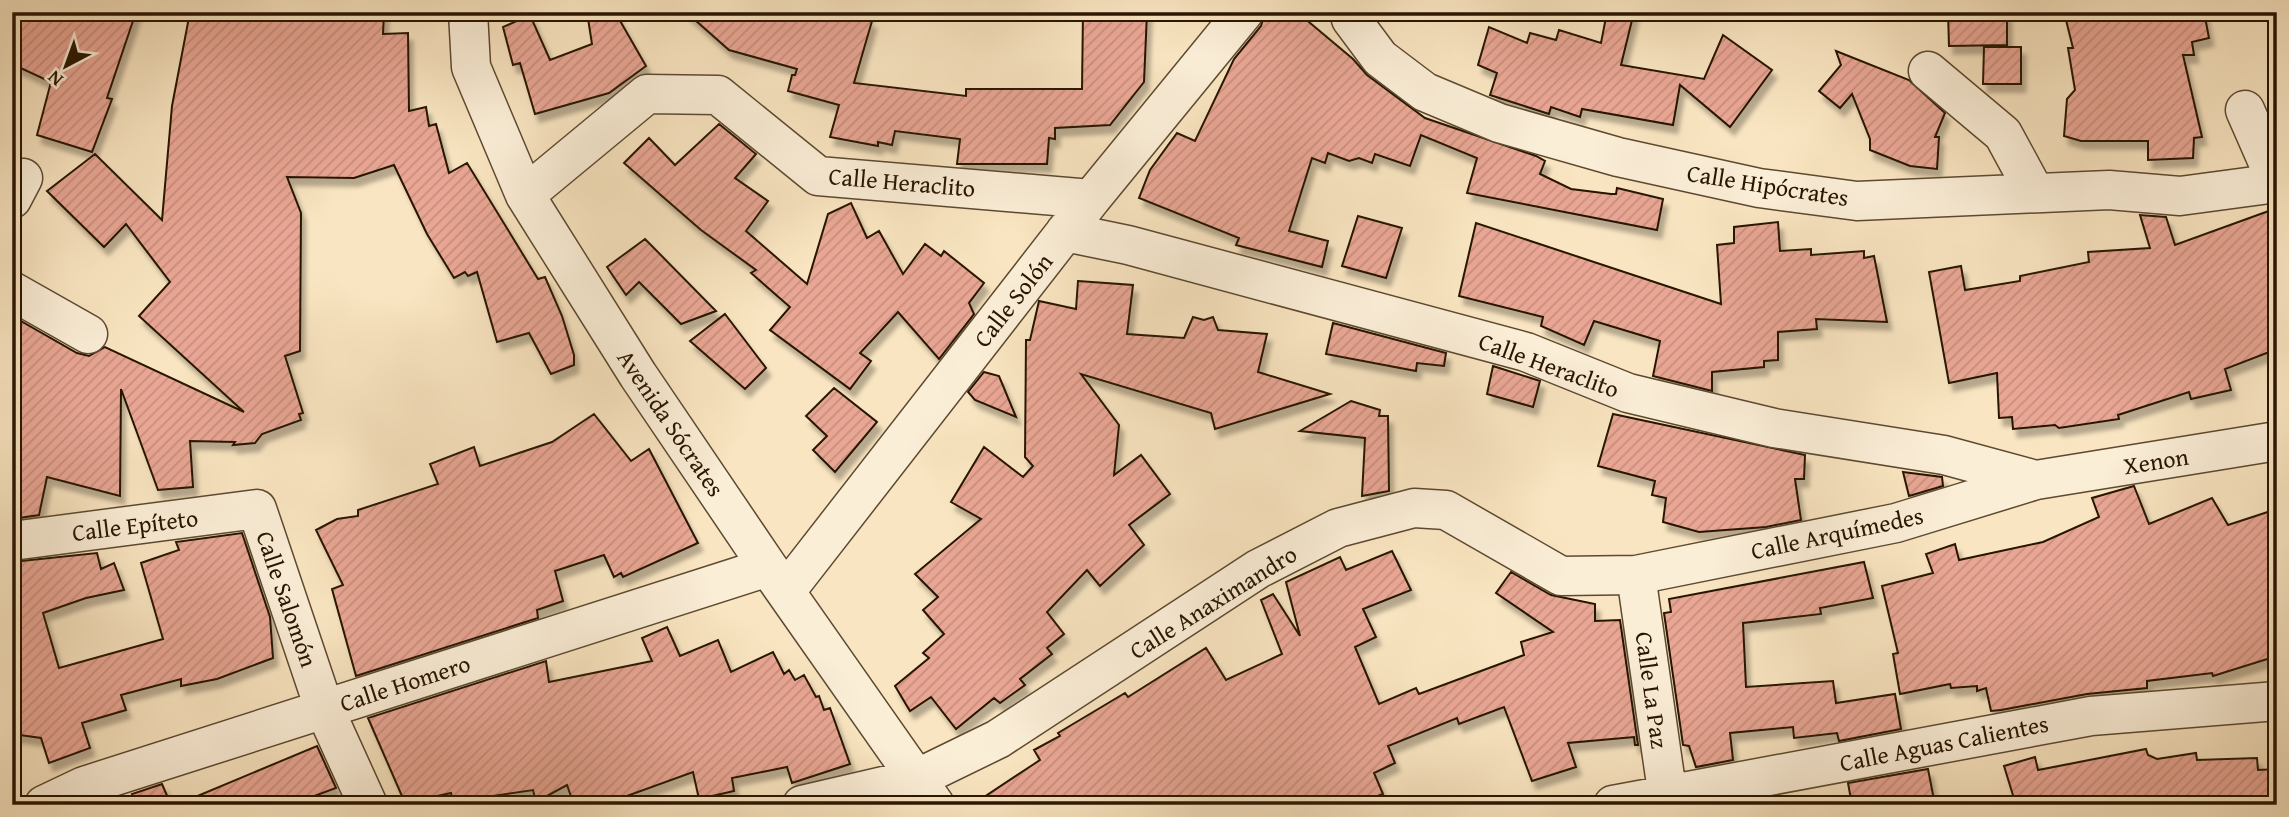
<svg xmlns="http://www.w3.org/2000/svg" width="2289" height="817" viewBox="0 0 2289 817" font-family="'Gentium Book Plus',serif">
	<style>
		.building { fill: url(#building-hatch); stroke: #281500; stroke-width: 2; filter: url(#shadow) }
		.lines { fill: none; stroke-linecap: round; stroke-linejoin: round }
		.minor-casing { stroke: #5c4930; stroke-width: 41 }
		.minor { stroke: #fbeed7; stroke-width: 38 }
		.labels { text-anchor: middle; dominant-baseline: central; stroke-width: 5; stroke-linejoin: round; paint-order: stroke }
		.street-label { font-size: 24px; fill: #281500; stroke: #fbeed7 }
	</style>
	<defs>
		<pattern id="building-hatch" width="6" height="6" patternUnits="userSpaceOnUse" patternTransform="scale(1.75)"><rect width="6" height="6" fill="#e9a694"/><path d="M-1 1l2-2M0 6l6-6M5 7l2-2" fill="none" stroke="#c88e7e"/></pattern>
		<filter id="shadow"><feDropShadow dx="4.5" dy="8" stdDeviation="2" flood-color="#0004"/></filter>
	</defs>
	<rect width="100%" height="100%" fill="#f9e5c1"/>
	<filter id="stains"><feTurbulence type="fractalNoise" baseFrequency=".00286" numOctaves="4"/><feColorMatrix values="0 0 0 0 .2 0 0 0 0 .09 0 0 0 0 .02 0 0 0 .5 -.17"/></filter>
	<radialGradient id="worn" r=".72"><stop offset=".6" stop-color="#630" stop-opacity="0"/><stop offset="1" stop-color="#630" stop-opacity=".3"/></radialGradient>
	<!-- building -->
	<path class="building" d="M12 12H136L107 98 112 99 92 152 37 135 51 82 12 64Z
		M190 12H384L383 34 408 33 409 111 426 107 429 126 436 124 449 173 467 163 538 279 545 277 562 316 574 355V365L551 374 529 333 497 342 477 272 468 276 465 272 454 278 427 234 394 165 354 178 287 177 301 213 300 351 285 356 303 413 299 414 301 420 262 434 255 443 233 445 235 442 190 441 193 487 158 490 121 389 120 496 47 477 39 515 12 519V316L77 353 89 356 105 347 244 412 139 316 170 282 126 224 104 247 47 191 95 154 162 220 172 106Z
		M587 12H615L646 66 609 93 535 114 520 63 513 65 503 27 530 15 550 60 592 44Z
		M686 12H868L866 19 872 21 854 83 966 96V89H1082L1083 12H1147L1144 82 1110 125 1055 128V139L1049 138 1047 164H957L960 139 895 131 892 145 878 142V146L830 137 839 105 788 91 792 75H795L797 69 729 50Z
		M1265 12H1297L1353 59 1367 75 1425 118 1536 156 1545 161 1540 174 1571 189 1611 194H1616L1617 188 1663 199 1657 230 1467 193 1477 158 1421 135 1410 166 1375 154 1372 163 1359 158 1349 161 1328 153 1325 163 1312 158 1289 231 1328 241 1322 267 1236 245 1239 238 1139 198 1150 170 1177 133 1195 141 1234 59 1261 26Z
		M1607 12H1634L1621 65 1704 79 1723 35 1772 70 1730 127 1680 85 1673 125 1582 109 1580 117 1551 107 1549 114 1490 95 1497 73 1478 65 1489 27 1527 43 1530 33 1556 40 1559 30 1601 43Z
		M1948 12H2007V45L1949 46Z
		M2064 12H2204L2209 38 2192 42 2194 55H2183L2202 137 2194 138 2193 158 2148 160V141H2081L2064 136 2067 99 2075 90 2068 48H2073Z
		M1984 47H2021V84H1983Z
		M1836 51 1909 80 1945 113 1935 137H1939L1937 169 1910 166 1870 150V139L1852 94 1840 108 1819 91 1841 65Z
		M719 124 756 154 735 178 768 201 746 231 807 284 828 214 851 203 867 238 879 231 903 274 925 244 941 256 944 251 984 283 969 303 974 314 939 359 898 312 860 353 871 361 850 389 770 330 790 307 751 273 756 270 701 230 624 163 649 138 675 165Z
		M2277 208V349L2225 369 2231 390 2191 399 2189 392 2118 415 2119 419 2059 428 2055 425 2013 429 2012 417 1999 418 1997 373 1949 383 1929 272 1961 266 1965 290 2020 281V276L2089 262 2088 252 2150 248 2140 215 2166 217 2175 245Z
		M1358 216 1402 228 1386 278 1342 266Z
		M1778 222 1780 251 1811 249V255L1864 251V258L1874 256 1887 322 1816 319 1817 329 1778 332V360L1764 361V367L1712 372V391L1653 376 1660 341 1594 321 1584 345 1541 326 1543 317 1459 296 1476 223 1721 304 1717 245 1734 243V227Z
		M645 239 716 311 681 324 639 282 626 295 607 267Z
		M1078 281 1133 285 1127 334 1184 338 1193 317 1204 320 1213 317 1218 330 1267 334 1258 372 1330 394 1215 429 1211 413 1081 374 1119 425 1114 475 1141 455 1170 494 1129 525 1144 545 1100 586 1087 570 1047 612 1064 634 1047 648 1052 654 1020 679 1025 685 1000 703 994 698 956 729 931 697 910 711 895 686 929 658 923 653 944 634 923 610 938 597 915 574 981 519 951 502 984 447 1023 477 1033 466 1025 457 1026 340H1030L1039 301 1076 309Z
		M725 314 766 368 745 389 690 341Z
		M1333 323 1446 353 1444 366 1417 363 1416 371 1326 354Z
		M1493 366 1540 381 1533 407 1487 394Z
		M984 372 999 376 1016 417 975 400 968 392Z
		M834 388 877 422 835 472 813 450 827 436 806 416Z
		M1351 401 1380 410 1379 416H1388L1389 491 1362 496 1365 438 1300 431Z
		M594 414 631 461 649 449 698 543 623 577 621 573 614 577 604 555 555 571 563 601 537 610 538 618 356 676 332 589 343 585 316 530 337 519 358 516V510L438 484 430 464 474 447 480 466 552 442Z
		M1613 414 1805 455 1804 479H1795L1801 520 1766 527 1699 532 1663 522 1666 498 1652 495 1655 481 1598 466Z
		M1903 472 1942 477 1943 486 1909 496Z
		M2134 486 2149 524 2212 498 2228 525 2277 509V656L2213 676 2212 673 2147 681V688L2087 694 2001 710 1991 711 1986 688 1977 691V686L1951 688 1950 684 1900 694 1893 654 1898 653 1882 586 1933 573 1926 554 1955 544 1959 560 2043 542 2099 517 2092 498Z
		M242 533 270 617 273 658 217 679 181 686V679L121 695 126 710 82 723 90 748 49 763 41 738 12 734V562L97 553 101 569 114 563 124 590 86 598 43 613 59 668 163 639 141 563 179 550 176 542Z
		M1392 551 1411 590 1363 609 1376 637 1355 647 1379 704 1416 688 1419 694 1524 655 1521 642 1553 632 1496 593 1511 572 1551 595 1595 604V621L1620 620 1638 745H1635L1634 737 1568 743 1576 767 1532 781 1504 707 1459 724 1457 718 1388 746 1395 763 1374 773 1383 794 1375 797 1378 805H972L1040 760 1034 750 1060 736 1058 733 1125 693 1128 697 1206 648 1226 680 1282 654 1261 600 1273 594 1300 636 1286 582 1340 557 1346 570Z
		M1864 562 1873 598 1820 608 1821 614 1743 623 1746 687 1833 681 1836 703 1895 694 1901 729 1839 741 1837 733 1794 738 1793 727 1730 733 1733 760 1696 767 1689 746 1683 745 1664 613 1671 612 1669 599Z
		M667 627 680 656 718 640 731 672 773 652 784 674 789 670 795 680 804 675 816 697 819 696 824 710 830 708 850 764 792 783 787 767 732 778 734 791 699 799 693 772 602 805H574L567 785 536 802 533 790 453 802 451 793 405 803 368 718 546 661 549 682 652 661 642 638Z
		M317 746 336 788 290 805H176Z
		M2146 749 2148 755 2157 759 2196 753 2197 760 2257 758 2258 770 2277 769V795L2271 796 2273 805H2016L2004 766 2035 757 2038 770Z
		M1928 769 1935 805H1852L1848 783Z
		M162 784 171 805H137L132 794Z"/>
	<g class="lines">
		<!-- minor casing -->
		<g class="minor-casing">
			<path id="minor" d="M468 12 471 67 525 195 638 375 768 567 935 805
				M1349 12 1351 19 1380 58 1425 92 1499 123 1618 157 1759 188 1857 201 2109 190 2180 196 2277 183
				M1928 71 2003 134 2035 193
				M2245 110 2277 183
				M525 195 647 94 718 95 818 176 1091 199
				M12 199 23 178
				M1065 232 1128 245 1526 352 1628 393 1774 428 1944 455 2036 480
				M12 291 88 334
				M12 541 257 509 324 708 368 805
				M1636 575 1669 805
				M786 591 1091 199 1244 12
				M44 805 84 786 768 567
				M802 805 918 778 998 739 1258 569 1338 528 1414 508 1446 510 1561 576 1636 575 1896 523 2036 480 2277 441
				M1613 805 2091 716 2277 701"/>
		</g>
		<!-- minor -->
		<use href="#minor" class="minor"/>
	</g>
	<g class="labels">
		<!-- street labels -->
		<g class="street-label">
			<text transform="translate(902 182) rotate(5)">Calle Heraclito</text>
			<text transform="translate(1768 185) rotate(9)">Calle Hipócrates</text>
			<text transform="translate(1013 300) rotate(-52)">Calle Solón</text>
			<text transform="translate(1549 365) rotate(20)">Calle Heraclito</text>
			<text transform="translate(671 423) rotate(56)">Avenida Sócrates</text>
			<text transform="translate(2156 461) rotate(-9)">Xenon</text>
			<text transform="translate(135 525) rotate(-7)">Calle Epíteto</text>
			<text transform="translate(1837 533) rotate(-12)">Calle Arquímedes</text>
			<text transform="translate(287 599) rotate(71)">Calle Salomón</text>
			<text transform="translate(1213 602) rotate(-32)">Calle Anaximandro</text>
			<text transform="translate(405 683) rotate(-18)">Calle Homero</text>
			<text transform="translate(1652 690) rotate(82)">Calle La Paz</text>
			<text transform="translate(1944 743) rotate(-11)">Calle Aguas Calientes</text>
		</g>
	</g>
	<!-- margin -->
	<rect width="2289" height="817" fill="none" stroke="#f9e5c1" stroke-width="42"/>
	<rect x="14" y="14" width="2261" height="789" fill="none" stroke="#281500" stroke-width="3.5"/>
	<rect x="21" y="21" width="2247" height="775" fill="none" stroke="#281500" stroke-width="2"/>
	<!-- north arrow -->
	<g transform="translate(66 66) rotate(221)" stroke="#fbeed7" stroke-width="5" paint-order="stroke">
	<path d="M0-5L12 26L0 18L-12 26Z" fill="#281500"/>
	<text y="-10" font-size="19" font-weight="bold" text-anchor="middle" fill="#281500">N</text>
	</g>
	<rect width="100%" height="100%" filter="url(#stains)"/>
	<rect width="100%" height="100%" fill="url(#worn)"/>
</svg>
